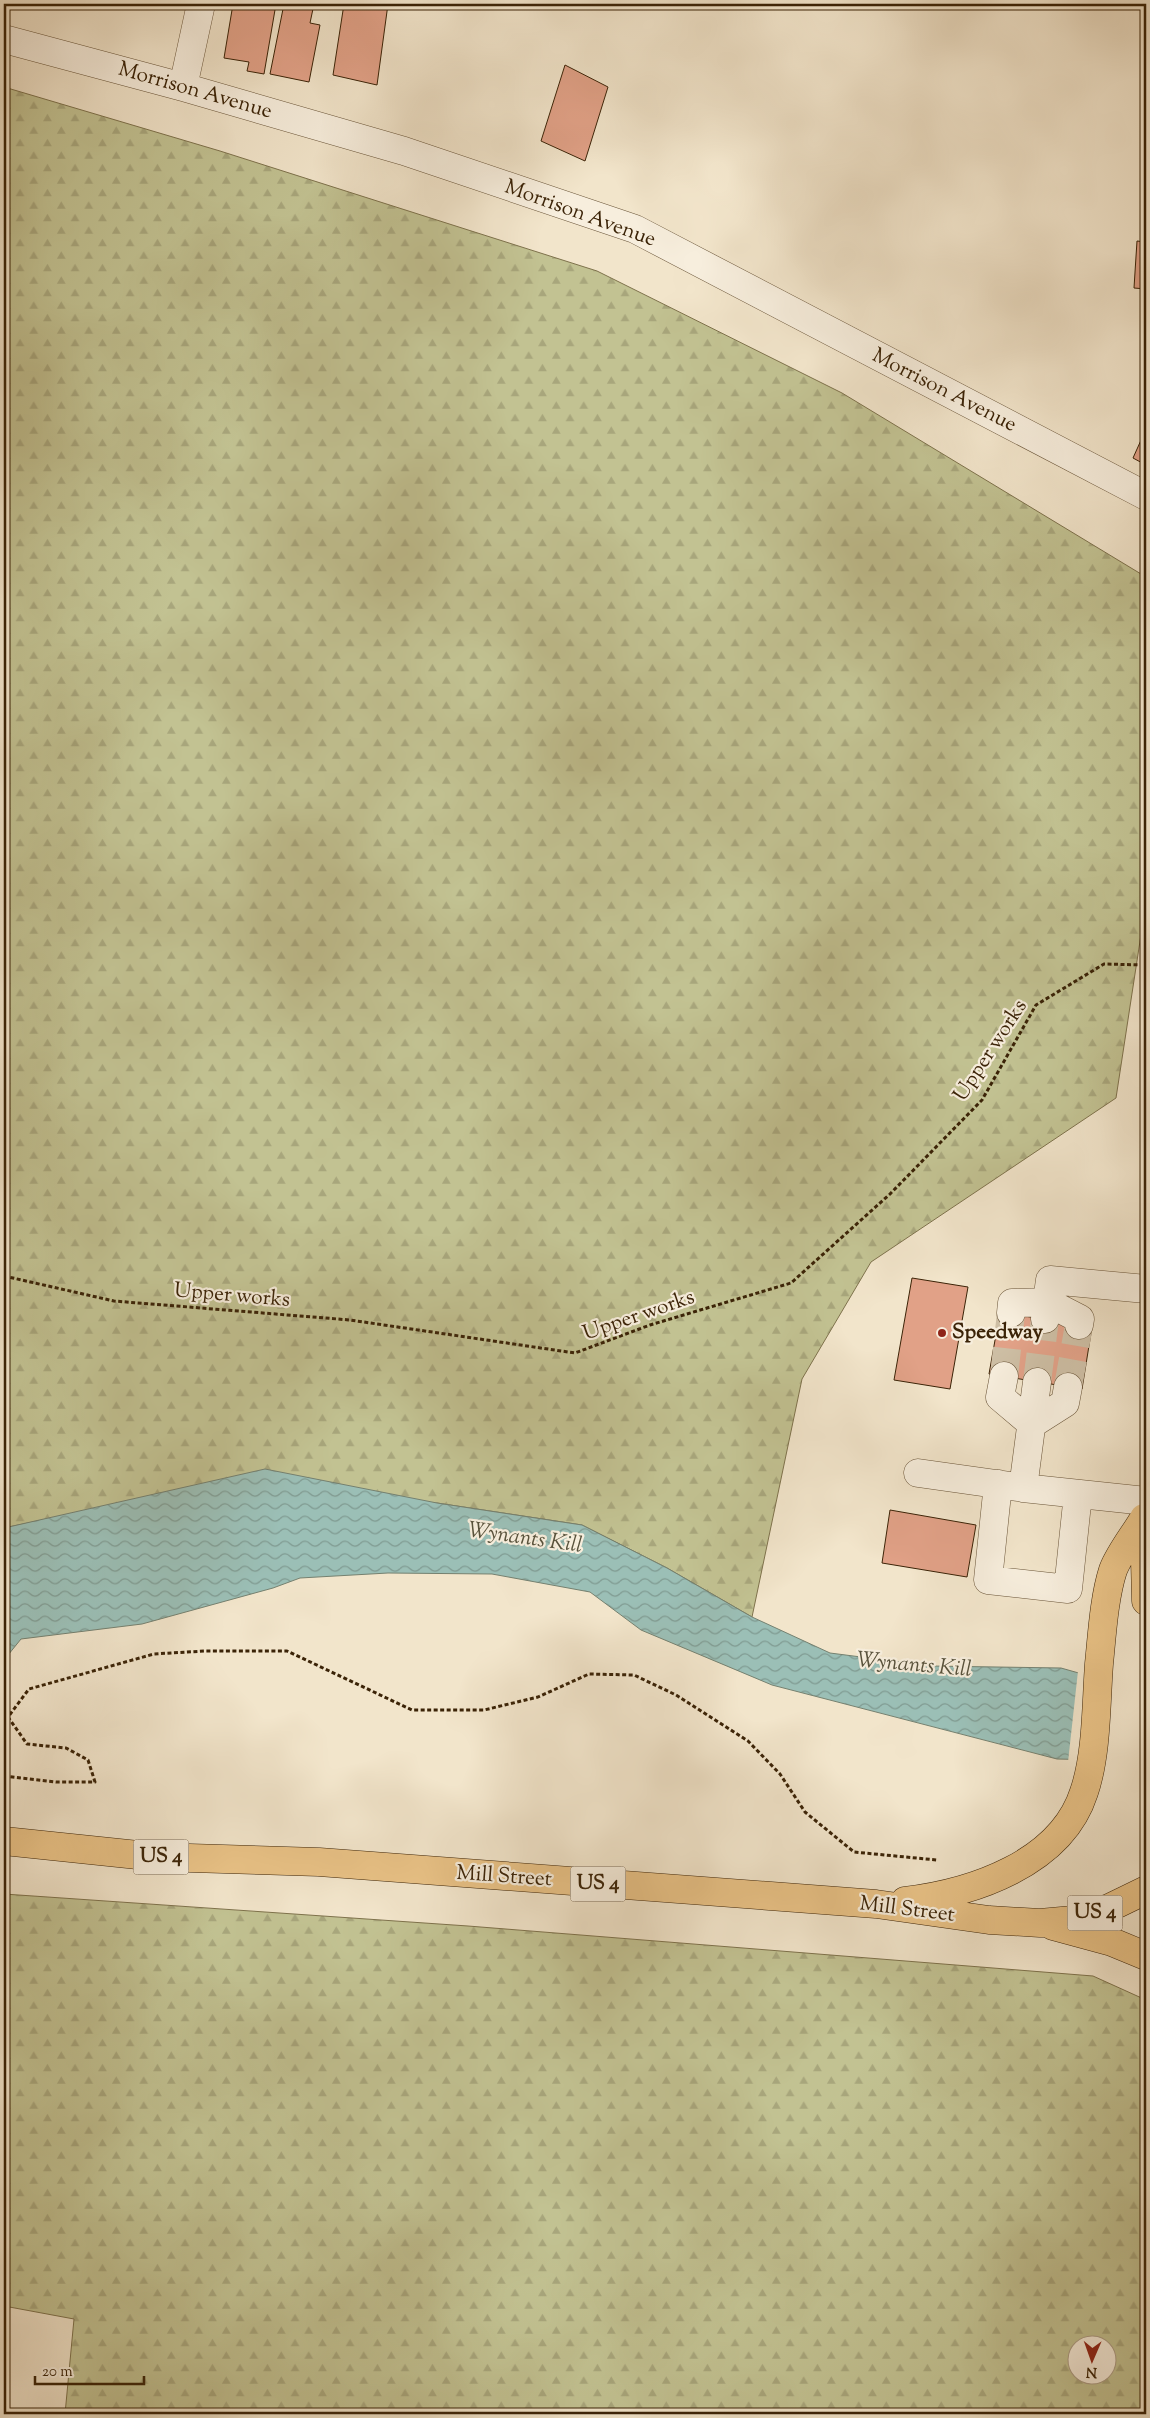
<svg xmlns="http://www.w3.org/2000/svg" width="1150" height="2418" viewBox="0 0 1150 2418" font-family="'Sorts Mill Goudy',serif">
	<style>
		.forest { fill: url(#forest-firs); stroke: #7e724c; fill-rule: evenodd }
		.water { fill: url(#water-waves); stroke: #758170 }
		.pier { fill: #f2e5cb }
		.building { fill: #e1a187; stroke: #3b2307 }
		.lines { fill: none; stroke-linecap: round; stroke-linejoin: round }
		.minor-tunnel { stroke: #cdbea4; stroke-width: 28; stroke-dasharray: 28 14; stroke-linecap: butt }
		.minor-casing { stroke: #695438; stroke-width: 29 }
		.major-casing { stroke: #3b2307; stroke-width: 29 }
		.path { stroke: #3b2307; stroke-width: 3; stroke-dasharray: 4 2.5; stroke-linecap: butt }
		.minor { stroke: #f7eedd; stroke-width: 28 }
		.major { stroke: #e9c286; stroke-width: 28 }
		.poi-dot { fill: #8f2418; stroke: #f7eedd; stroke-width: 2 }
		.labels { text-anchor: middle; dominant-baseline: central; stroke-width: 4.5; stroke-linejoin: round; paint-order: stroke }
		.shield { fill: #f7eedd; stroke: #736047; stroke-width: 1 }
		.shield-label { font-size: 20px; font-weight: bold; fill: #3b2307 }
		.street-label { font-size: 21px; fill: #3b2307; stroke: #f7eedd }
		.poi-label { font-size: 21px; font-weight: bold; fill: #3b2307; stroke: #f7eedd; text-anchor: start }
		.water-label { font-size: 22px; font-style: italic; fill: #58523c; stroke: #f7eedd }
	</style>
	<defs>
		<pattern id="forest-firs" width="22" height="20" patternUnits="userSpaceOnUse" patternTransform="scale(1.25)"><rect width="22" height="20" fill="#c2c292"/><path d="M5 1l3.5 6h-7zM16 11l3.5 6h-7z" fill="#a8a67c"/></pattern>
		<pattern id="water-waves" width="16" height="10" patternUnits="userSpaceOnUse" patternTransform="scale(1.25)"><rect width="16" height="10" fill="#9bbfb6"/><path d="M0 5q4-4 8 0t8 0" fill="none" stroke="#809b92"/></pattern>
	</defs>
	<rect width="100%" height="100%" fill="#f2e5cb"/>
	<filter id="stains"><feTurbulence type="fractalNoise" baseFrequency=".004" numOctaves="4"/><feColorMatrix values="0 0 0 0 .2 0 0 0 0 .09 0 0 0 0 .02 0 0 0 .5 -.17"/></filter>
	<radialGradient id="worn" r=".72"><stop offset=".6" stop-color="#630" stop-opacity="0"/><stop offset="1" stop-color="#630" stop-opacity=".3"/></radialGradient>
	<!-- forest -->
	<path class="forest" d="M4 87 220 151 597 271 842 393 1146 577V902L1116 1098 871 1262 802 1379 752 1617 667 1568 582 1525 437 1503 81 1512 4 1528Z
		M4 1894 468 1926 1093 1976 1146 2000V2414H65L74 2319 4 2306ZM1078 2346H1108V2376H1078Z"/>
	<!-- water -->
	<path class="water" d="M265 1469 437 1503 582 1525 667 1568 752 1617 830 1653 931 1666 1061 1668 1146 1692V1761L1057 1759 772 1685 641 1630 590 1592 492 1574 388 1573 300 1578 273 1588 142 1624 21 1639 4 1660V1528Z"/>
	<!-- pier -->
	<path class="pier" d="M1078 1671 1146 1689V1764L1068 1762Z"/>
	<!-- building -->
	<path class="building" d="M233 4H276L264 74 247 71 249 62 224 58Z
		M284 4H314L310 23 320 25 309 82 270 74Z
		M344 4H388L377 85 333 75Z
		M565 65 608 87 585 161 541 141Z
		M1137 241 1146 242V289L1134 288Z
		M1146 429V465L1133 458Z
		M912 1278 968 1287 950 1389 894 1380Z
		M1000 1312 1092 1327 1082 1389 989 1374Z
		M890 1510 976 1525 967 1577 882 1563Z"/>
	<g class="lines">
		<!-- minor-tunnel -->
		<path class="minor-tunnel" d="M1004 1376 1011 1313
			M1037 1382 1045 1319
			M1068 1387 1079 1325"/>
		<!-- minor casing -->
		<g class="minor-casing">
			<path id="minor" d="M4 39 183 87 404 151 635 229 1146 496
				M183 87 201 4
				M1011 1313 1012 1303 1047 1302 1045 1319
				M1079 1325 1080 1319 1047 1302 1050 1280 1146 1289
				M1004 1376 1000 1397 1032 1424 1065 1403 1068 1387
				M1037 1382 1023 1488 1146 1501
				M918 1473 1017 1487
				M998 1484 988 1580 1068 1589 1078 1494"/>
		</g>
		<!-- major casing -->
		<g class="major-casing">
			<path id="major" d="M1144 1518 1146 1601
				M4 1841 157 1857 319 1862 876 1904 989 1920 1040 1923 1073 1920 1109 1908 1146 1890
				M905 1901C972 1893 1061 1864 1084 1792 1097 1754 1096 1704 1099 1664 1102 1635 1104 1598 1113 1570 1120 1552 1135 1534 1144 1518
				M1053 1926 1112 1942 1146 1956"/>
		</g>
		<!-- path -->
		<path class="path" d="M4 1276 114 1301 350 1320 575 1353 650 1325 791 1283 890 1194 982 1100 1036 1005 1104 964 1146 965
			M4 1776 56 1782H95L88 1760 66 1748 27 1744 8 1717 29 1689 154 1654 206 1651H287L412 1710H484L538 1697 589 1674 634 1675 676 1695 748 1741 780 1774 805 1812 854 1852 937 1860"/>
		<!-- minor -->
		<use href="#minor" class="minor"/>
		<!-- major -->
		<use href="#major" class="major"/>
	</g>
	<!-- markers -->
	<circle class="poi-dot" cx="942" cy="1333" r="5"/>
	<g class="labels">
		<!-- shield labels -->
		<g class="shield">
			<rect x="133.5" y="1839.5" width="55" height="35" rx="4"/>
			<rect x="570.5" y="1866.5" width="55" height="35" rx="4"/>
			<rect x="1067.5" y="1895.5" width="55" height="35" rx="4"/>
		</g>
		<g class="shield-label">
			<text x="161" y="1857">US 4</text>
			<text x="598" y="1884">US 4</text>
			<text x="1095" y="1913">US 4</text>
		</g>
		<!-- street labels -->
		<g class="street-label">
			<text transform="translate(195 91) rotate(16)">Morrison Avenue</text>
			<text transform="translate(580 214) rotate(20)">Morrison Avenue</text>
			<text transform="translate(944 391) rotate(27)">Morrison Avenue</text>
			<text transform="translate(991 1051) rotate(-57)">Upper works</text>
			<text transform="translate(232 1296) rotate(5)">Upper works</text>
			<text transform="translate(639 1316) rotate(-19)">Upper works</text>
			<text transform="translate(504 1877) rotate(4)">Mill Street</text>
			<text transform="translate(907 1910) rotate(7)">Mill Street</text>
		</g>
		<!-- poi labels -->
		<g class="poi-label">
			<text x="952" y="1333">Speedway</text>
		</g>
		<!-- water labels -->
		<g class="water-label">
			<text transform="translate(525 1539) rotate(8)">Wynants Kill</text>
			<text transform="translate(914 1666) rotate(5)">Wynants Kill</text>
		</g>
	</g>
	<!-- margin -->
	<rect width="1150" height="2418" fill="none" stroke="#f2e5cb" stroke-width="20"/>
	<rect x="5" y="5" width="1140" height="2408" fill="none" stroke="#3b2307" stroke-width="2.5"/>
	<rect x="10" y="10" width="1130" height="2398" fill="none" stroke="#3b2307"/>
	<!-- north arrow -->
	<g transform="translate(1092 2360) rotate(182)"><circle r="24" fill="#f7eedd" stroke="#ac9d87"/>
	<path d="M0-4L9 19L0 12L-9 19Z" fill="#8f2418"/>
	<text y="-8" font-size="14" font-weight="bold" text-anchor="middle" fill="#3b2307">N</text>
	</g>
	<!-- scale -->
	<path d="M35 2376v8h109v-8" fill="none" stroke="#3b2307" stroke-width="2.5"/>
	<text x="42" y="2376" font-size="15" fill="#3b2307" stroke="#f7eedd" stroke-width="4" paint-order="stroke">20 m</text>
	<rect width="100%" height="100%" filter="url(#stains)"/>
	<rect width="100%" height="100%" fill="url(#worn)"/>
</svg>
